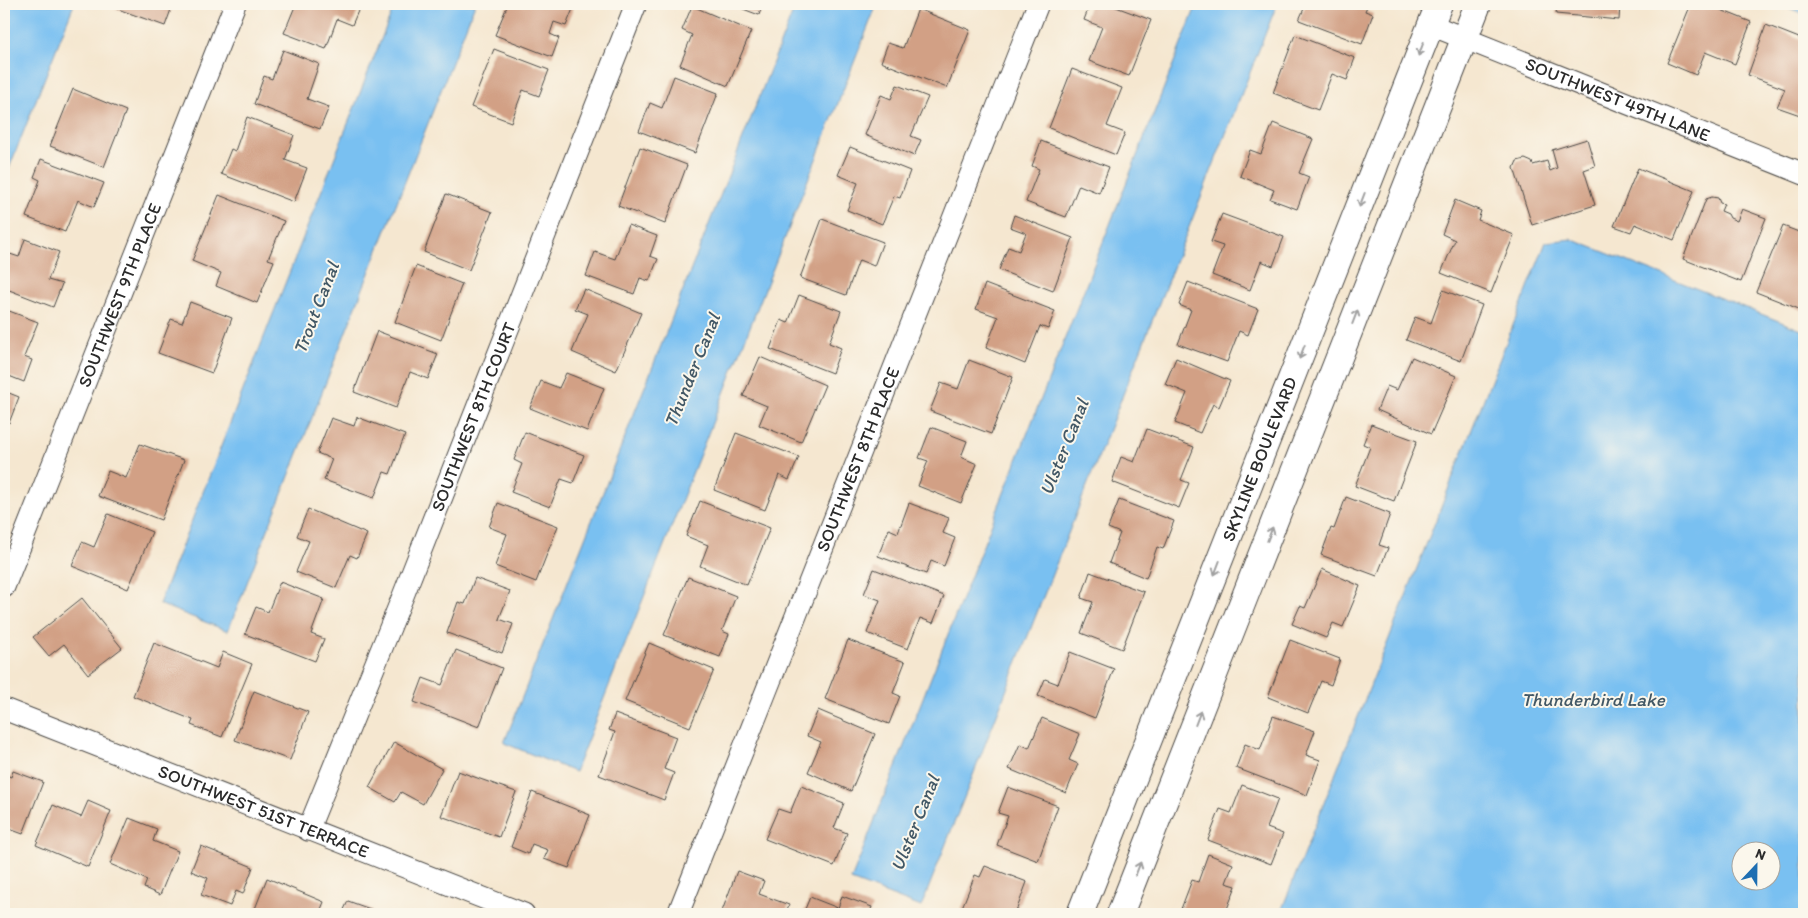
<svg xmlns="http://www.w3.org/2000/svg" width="1808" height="918" viewBox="0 0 1808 918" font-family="Itim,sans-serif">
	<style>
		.water { fill: #79c0f1; stroke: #52768e; fill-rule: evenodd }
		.building { fill: #d2a085 }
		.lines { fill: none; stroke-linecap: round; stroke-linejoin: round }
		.minor-casing { stroke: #494744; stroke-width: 23 }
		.tertiary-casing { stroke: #494744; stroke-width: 28 }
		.minor { stroke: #fff; stroke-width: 21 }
		.tertiary { stroke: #fff; stroke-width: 26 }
		.oneway { stroke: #a0a0a0 }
		.labels { text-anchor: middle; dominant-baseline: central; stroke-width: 4; stroke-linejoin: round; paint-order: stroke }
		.street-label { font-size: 18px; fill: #2b2b2b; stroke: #fbf7ec }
		.water-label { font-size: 19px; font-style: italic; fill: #425866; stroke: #fbf7ec }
	</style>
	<rect width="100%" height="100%" fill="#fbf7ec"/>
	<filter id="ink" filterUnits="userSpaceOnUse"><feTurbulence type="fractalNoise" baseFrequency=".02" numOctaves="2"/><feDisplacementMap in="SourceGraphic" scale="10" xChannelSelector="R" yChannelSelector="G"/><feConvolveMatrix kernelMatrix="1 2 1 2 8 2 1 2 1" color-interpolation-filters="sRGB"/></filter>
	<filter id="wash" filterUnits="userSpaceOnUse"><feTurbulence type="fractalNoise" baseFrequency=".0096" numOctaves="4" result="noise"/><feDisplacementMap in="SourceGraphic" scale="20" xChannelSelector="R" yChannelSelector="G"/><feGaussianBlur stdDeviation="1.12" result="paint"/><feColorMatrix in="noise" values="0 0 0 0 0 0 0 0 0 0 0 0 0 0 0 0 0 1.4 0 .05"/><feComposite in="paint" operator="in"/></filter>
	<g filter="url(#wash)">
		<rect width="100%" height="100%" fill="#f5e7d0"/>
		<!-- water -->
		<path class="water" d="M4 4H74L4 181Z
			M395 4H475L228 631 159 604Z
			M796 4H877L575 772 504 743Z
			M1197 4H1277L921 907 851 880Z
			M1779 4H1804V14Z
			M1571 239 1804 331V914H1280L1546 242ZM1770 850V880H1740V850Z"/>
		<g id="blocks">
			<!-- building -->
			<path class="building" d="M104 4H173L165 26Z
				M296 4H361L352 25 337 19 326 49 284 33Z
				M508 4H575L566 26 554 22 550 34 559 38 552 57 495 35Z
				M730 4H763L759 15Z
				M1090 4H1108L1151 20 1129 76 1089 61 1102 27 1084 20Z
				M1146 4H1158L1156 8Z
				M1306 4H1368L1365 11 1373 14 1362 44 1299 20Z
				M1557 4H1620L1619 20 1556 14Z
				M1691 4H1706L1751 22 1735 64 1705 52 1696 75 1667 63Z
				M692 6 751 31 728 86 680 65 692 35 682 30Z
				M918 9 970 30 947 88 881 62 888 43 903 48Z
				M1766 25 1804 40V103L1800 115 1777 107 1785 89 1748 75Z
				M1295 35 1355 58 1347 80 1332 74 1318 110 1273 93Z
				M494 49 549 70 539 96 523 90 511 122 471 107Z
				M283 50 319 64 307 99 329 107 320 129 254 104 264 76 272 79Z
				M1072 69 1122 88 1107 126 1125 133 1116 155 1049 128Z
				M674 76 718 93 695 153 639 131 650 103 662 108Z
				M897 85 928 97 911 136 921 140 914 156 865 135 881 95 891 99Z
				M73 89 126 111 104 167 50 146Z
				M247 117 294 135 285 160 307 168 294 202 221 174 231 149 235 151Z
				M1273 123 1313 139 1299 173 1309 177 1297 209 1270 199 1274 190 1240 176 1250 150 1261 154Z
				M1587 139 1595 166 1584 170 1595 205 1532 225 1514 168 1517 161 1525 159 1532 162 1533 165 1547 161 1550 171 1557 168 1552 150Z
				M1041 141 1109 167 1099 193 1079 185 1066 217 1026 202 1039 169 1032 166Z
				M640 147 687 165 665 224 618 206Z
				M850 147 910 171 900 198 894 196 882 224 847 210 858 183 838 175Z
				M41 159 104 183 94 207 78 200 65 232 26 217 40 180 34 177Z
				M1638 168 1694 191 1674 240 1635 224 1631 232 1614 226Z
				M446 194 492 212 469 270 424 252Z
				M219 195 284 221 268 259 274 261 257 303 216 286 221 273 192 261Z
				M1712 197 1718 198 1720 203 1724 204 1721 211 1728 214 1730 218 1737 221 1742 209 1766 218 1741 282 1683 259 1706 199Z
				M1455 200 1481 211 1478 220 1514 235 1491 293 1441 273 1455 240 1442 234Z
				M1222 214 1284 237 1273 266 1261 261 1250 290 1212 275 1223 246 1211 242Z
				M1014 215 1073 238 1053 291 999 270 1008 247 1019 251 1026 233 1010 227Z
				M822 219 883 242 874 266 859 260 846 295 800 278Z
				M628 225 657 236 650 256 658 259 649 281 640 278 634 294 586 276 595 252 615 259Z
				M1783 226 1804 234V311L1756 292Z
				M25 239 59 252 48 280 62 284 53 307 4 288V270L10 254 19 257Z
				M416 266 462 284 441 340 395 322Z
				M1188 282 1258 309 1248 335 1239 331 1227 362 1178 344 1191 310 1179 305Z
				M985 284 1055 311 1048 329 1040 326 1025 364 986 348 998 317 976 309Z
				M584 289 641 313 616 371 572 352 588 314 575 309Z
				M1443 290 1482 305 1461 361 1406 340 1415 317 1431 323Z
				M799 295 841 311 829 343 841 348 832 373 770 349 781 320 788 323Z
				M190 302 232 318 212 373 158 353 171 319 182 323Z
				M4 309 38 322 24 357 32 360 24 382 4 374Z
				M377 331 438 354 428 379 410 372 396 408 354 392Z
				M760 357 825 385 801 442 759 425 767 406 743 396Z
				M1412 357 1456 376 1431 434 1377 410 1387 386 1397 390Z
				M1176 358 1230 381 1219 407 1213 404 1200 433 1175 423 1187 393 1165 384Z
				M969 360 1013 377 991 434 930 411 941 383 958 389Z
				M566 373 604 388 587 431 530 408 541 381 559 388Z
				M4 391 19 397 9 423 4 421Z
				M357 417 405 435 390 474 384 472 374 498 324 480 332 459 317 453 331 418 354 426Z
				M1371 424 1417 441 1394 501 1355 486 1370 447 1363 444Z
				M931 427 967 441 961 457 977 464 961 503 918 486 928 461 919 458Z
				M1147 429 1194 447 1181 480 1189 483 1179 508 1112 482 1121 457 1134 462Z
				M525 432 584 455 573 483 561 479 550 507 511 492 522 464 514 460Z
				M736 433 799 457 789 480 779 475 765 510 714 490Z
				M140 444 184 460 161 520 98 496 108 471 126 478Z
				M1346 497 1390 514 1379 545 1388 548 1377 576 1321 555 1331 528 1334 529Z
				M1119 500 1174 521 1163 549 1157 547 1146 578 1109 563 1120 533 1108 528Z
				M700 501 770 528 747 585 700 566 708 545 686 536Z
				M498 503 558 526 536 582 495 566 507 534 489 527Z
				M909 503 949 518 943 533 955 538 944 566 931 561 926 574 878 556 889 529 898 533Z
				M308 509 367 534 357 558 350 555 336 588 296 572 309 541 297 536Z
				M108 514 152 532 128 589 72 566 82 542 94 547Z
				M874 569 944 596 933 623 920 618 908 649 867 633 880 600 864 594Z
				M1322 569 1360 586 1343 627 1333 623 1326 638 1292 624 1300 606 1305 608Z
				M1090 572 1144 592 1122 649 1081 633 1093 602 1081 598Z
				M688 577 736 596 722 631 729 634 720 657 664 635Z
				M475 578 510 591 499 619 513 624 502 653 447 633 458 602 465 604Z
				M280 582 324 599 311 634 324 639 315 661 245 634 256 607 268 612Z
				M82 598 122 648 88 674 64 644 49 656 33 637Z
				M848 640 905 662 893 693 900 696 889 724 825 699Z
				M1290 640 1340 659 1331 685 1321 681 1308 713 1268 697Z
				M154 643 217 668 223 652 252 664 222 737 191 725 193 720 133 696Z
				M649 643 714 670 690 727 625 701Z
				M456 650 502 668 479 727 414 702 423 678 442 685Z
				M1070 652 1114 669 1095 718 1038 696 1045 679 1058 684Z
				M254 691 308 712 290 760 235 740Z
				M818 710 875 734 851 791 808 772 821 742 807 736Z
				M615 714 676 737 664 769 674 773 664 800 599 775 615 732 609 730Z
				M1273 716 1315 731 1306 755 1320 760 1307 795 1236 768 1245 744 1260 750Z
				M1042 718 1080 734 1069 760 1078 764 1066 793 1009 769 1020 744 1029 748Z
				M394 742 442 769 423 804 401 792 395 802 369 787Z
				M13 771 43 782 23 834 4 827V774L11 777Z
				M458 771 516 792 499 837 441 816Z
				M1242 785 1278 799 1267 828 1283 834 1271 864 1208 840 1220 809 1231 813Z
				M801 786 844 803 834 828 847 833 834 866 765 839 778 809 790 813Z
				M1008 787 1058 806 1038 861 997 845 1008 816 998 813Z
				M532 792 590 815 569 868 544 859 548 850 532 844 528 854 511 847Z
				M88 801 111 811 88 867 36 845 53 805 81 817Z
				M129 818 157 829 153 841 178 851 160 895 144 888 147 880 110 864Z
				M201 846 253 867 243 894 236 891 230 906 201 895 208 878 191 871Z
				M1208 854 1233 864 1226 883 1236 886 1225 914H1194L1181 909 1192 880 1198 882Z
				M985 866 1027 882 1015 914H973L961 910 975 875 980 877Z
				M737 871 764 881 759 894 789 905 785 914H721Z
				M267 878 324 902 319 914H253Z
				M842 896 872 907 869 914H803L810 897 838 908Z
				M348 901 373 910 372 914H342Z"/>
		</g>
	</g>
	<g filter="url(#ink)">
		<use href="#blocks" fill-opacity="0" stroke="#494744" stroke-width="1"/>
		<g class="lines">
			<!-- minor casing -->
			<g class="minor-casing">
				<g id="minor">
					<path id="s1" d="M1431 25 1804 174"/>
					<path id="s2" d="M4 587 235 4"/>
					<path id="s3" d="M4 709 524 914"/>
					<path id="s4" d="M308 830 403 596 636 4"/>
					<path id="s5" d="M678 914 1038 4"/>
				</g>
			</g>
			<!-- tertiary casing -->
			<g class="tertiary-casing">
				<g id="tertiary">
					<path id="s6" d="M1080 914 1439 4"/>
					<path d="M1120 914 1478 4"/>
				</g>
			</g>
			<!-- minor -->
			<use href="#minor" class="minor"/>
			<!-- tertiary -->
			<use href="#tertiary" class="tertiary"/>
		</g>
		<!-- one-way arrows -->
		<defs><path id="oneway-shaft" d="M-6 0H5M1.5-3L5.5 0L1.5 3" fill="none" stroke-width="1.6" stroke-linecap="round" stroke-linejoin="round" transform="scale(1.25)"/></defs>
		<g class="oneway">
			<use href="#oneway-shaft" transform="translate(1421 49) rotate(111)"/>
			<use href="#oneway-shaft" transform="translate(1362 200) rotate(111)"/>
			<use href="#oneway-shaft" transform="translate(1355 317) rotate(-69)"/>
			<use href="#oneway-shaft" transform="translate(1302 352) rotate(111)"/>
			<use href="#oneway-shaft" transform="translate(1270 534) rotate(-69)"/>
			<use href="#oneway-shaft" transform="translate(1217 568) rotate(111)"/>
			<use href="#oneway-shaft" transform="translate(1198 718) rotate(-69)"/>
			<use href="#oneway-shaft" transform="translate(1138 869) rotate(-69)"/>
		</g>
	</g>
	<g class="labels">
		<!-- street labels -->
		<g class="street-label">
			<text stroke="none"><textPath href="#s1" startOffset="201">SOUTHWEST 49TH LANE</textPath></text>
			<text stroke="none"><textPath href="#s2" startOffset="314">SOUTHWEST 9TH PLACE</textPath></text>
			<text stroke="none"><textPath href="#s4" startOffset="445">SOUTHWEST 8TH COURT</textPath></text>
			<text stroke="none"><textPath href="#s5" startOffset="489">SOUTHWEST 8TH PLACE</textPath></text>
			<text stroke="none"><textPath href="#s6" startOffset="489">SKYLINE BOULEVARD</textPath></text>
			<text stroke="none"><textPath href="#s3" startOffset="279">SOUTHWEST 51ST TERRACE</textPath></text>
		</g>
		<!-- water labels -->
		<g class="water-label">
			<text transform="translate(316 308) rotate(-69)">Trout Canal</text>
			<text transform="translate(692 370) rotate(-68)">Thunder Canal</text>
			<text transform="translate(1064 447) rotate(-68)">Ulster Canal</text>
			<text x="1593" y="699">Thunderbird Lake</text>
			<text transform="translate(915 823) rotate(-68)">Ulster Canal</text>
		</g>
	</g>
	<!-- margin -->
	<rect width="1808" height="918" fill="none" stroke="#fbf7ec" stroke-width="20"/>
	<!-- north arrow -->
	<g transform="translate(1756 866) rotate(22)"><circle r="24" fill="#fbf7ec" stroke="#a8a59f"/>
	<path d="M0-4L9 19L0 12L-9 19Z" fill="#1f6fb2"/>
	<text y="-8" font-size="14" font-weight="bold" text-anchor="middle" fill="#2b2b2b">N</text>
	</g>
</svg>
